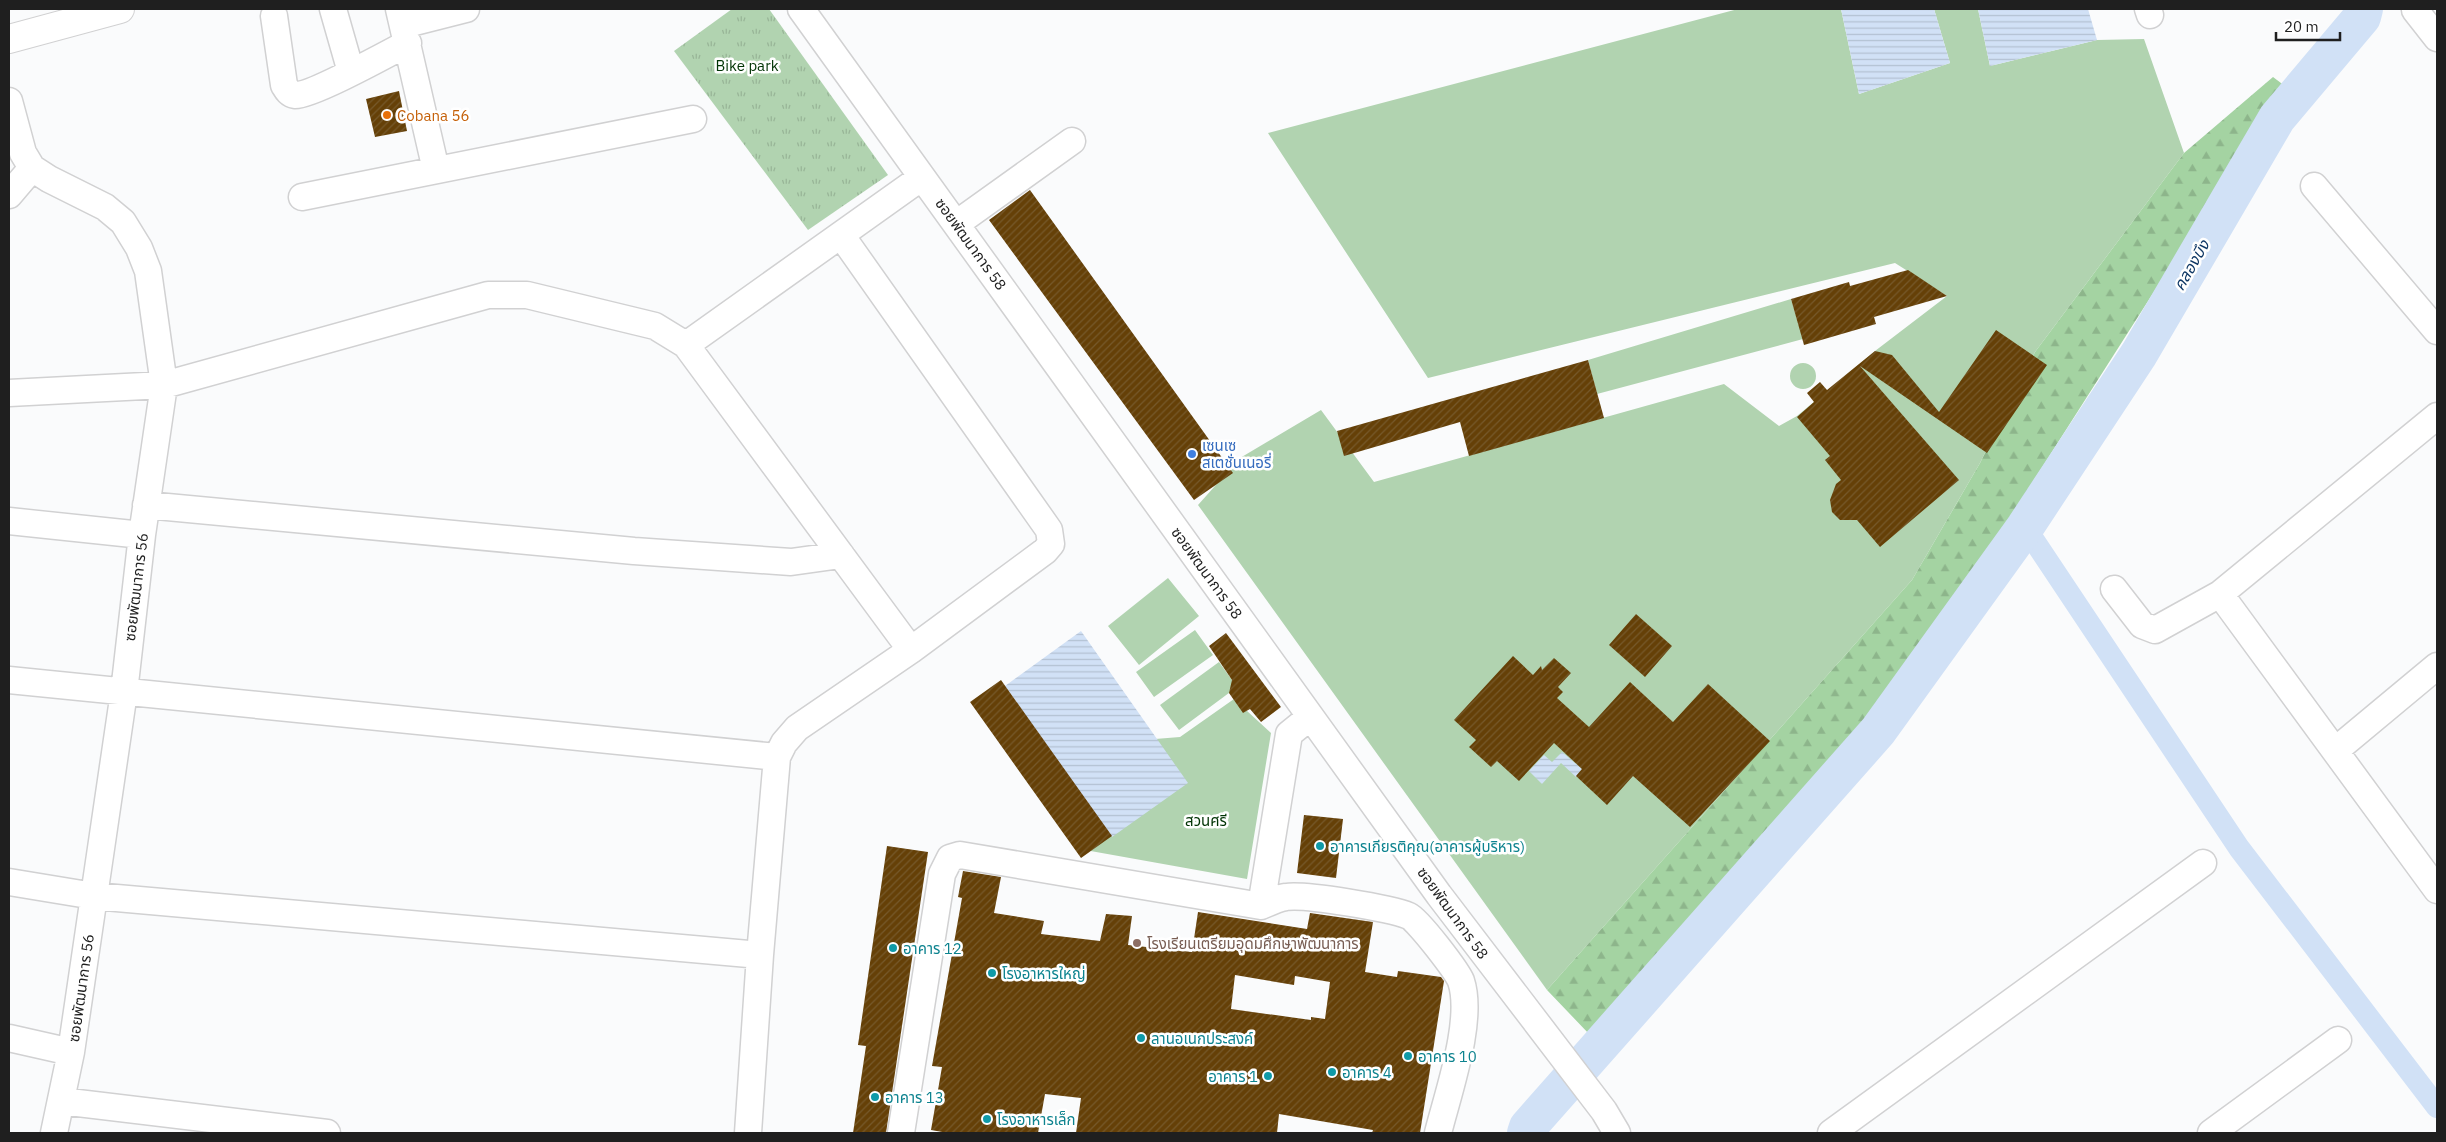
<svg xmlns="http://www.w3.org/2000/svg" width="2446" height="1142" font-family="'IBM Plex Sans','Noto Sans Thai',sans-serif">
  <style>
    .green { fill: #b1d3b0 }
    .forest { fill: url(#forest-firs) }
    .park { fill: url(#park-tufts) }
    .water { fill: url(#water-rules) }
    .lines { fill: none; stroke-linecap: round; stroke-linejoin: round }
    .canal { stroke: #d1e1f6; stroke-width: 22 }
    .river { stroke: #d1e1f6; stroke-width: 38 }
    .building { fill: url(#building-hatch); fill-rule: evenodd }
    .minor-casing { stroke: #d1d1d2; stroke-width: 29 }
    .major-casing { stroke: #d1d1d2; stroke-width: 30 }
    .minor { stroke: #fff; stroke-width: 26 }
    .major { stroke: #fff; stroke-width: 28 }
    .food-dot { fill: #e8710a; stroke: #fff; stroke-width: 2 }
    .shop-dot { fill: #3f7fe0; stroke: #fff; stroke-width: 2 }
    .culture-dot { fill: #0f9aa8; stroke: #fff; stroke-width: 2 }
    .education-dot { fill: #8d6e63; stroke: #fff; stroke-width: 2 }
    .labels { text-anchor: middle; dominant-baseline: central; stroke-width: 5; stroke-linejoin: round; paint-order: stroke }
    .park-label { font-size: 15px; fill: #003304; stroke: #fff }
    .food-label { font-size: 15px; fill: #c56008; stroke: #fff; text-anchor: start }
    .street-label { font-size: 15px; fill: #1f1f1f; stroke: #fff }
    .shop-label { font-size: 15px; fill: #366cbe; stroke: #fff; text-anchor: start }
    .culture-label { font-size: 15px; fill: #0d838f; stroke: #fff; text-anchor: start }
    .education-label { font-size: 15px; fill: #785e54; stroke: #fff; text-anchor: start }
    .water-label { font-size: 16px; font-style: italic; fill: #103865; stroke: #fff }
  </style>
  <defs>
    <pattern id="forest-firs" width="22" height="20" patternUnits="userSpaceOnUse" patternTransform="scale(1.25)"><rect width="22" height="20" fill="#a4d3a2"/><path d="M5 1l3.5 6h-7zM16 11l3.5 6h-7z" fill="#8db58b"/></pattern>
    <pattern id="park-tufts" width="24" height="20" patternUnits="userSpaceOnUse" patternTransform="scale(1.25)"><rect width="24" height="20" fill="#b1d3b0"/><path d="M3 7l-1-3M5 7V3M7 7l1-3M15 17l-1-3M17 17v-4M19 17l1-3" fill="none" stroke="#98b597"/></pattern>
    <pattern id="water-rules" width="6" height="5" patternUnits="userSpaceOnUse" patternTransform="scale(1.25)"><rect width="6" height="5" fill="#d1e1f6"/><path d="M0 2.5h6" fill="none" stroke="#b3c1d2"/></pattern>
    <pattern id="building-hatch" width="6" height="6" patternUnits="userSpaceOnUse" patternTransform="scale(1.25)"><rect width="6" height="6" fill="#654007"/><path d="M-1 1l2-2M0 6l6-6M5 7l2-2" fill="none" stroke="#76592b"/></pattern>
  </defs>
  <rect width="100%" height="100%" fill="#fafbfc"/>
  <path class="green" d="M 1738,9 L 1841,9 L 1859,94 L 1950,63 L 1934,9 L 1978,9 L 1990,66 L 2097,40 L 2144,39 L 2184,153 L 2035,352 L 1980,463 L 1912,580 L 1547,990 L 1198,505 L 1240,458 L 1321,410 L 1374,482 L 1724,384 L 1779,426 L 1797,416 L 1875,351 L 1947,296 L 1895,263 L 1428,378 L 1268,133 Z
    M 1791,299 L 1803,339 L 1597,394 L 1588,360 Z
    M1790 376a13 13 0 1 1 26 0a13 13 0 1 1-26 0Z
    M 1168,578 L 1199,616 L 1139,665 L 1108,626 Z
    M 1195,630 L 1213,655 L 1154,697 L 1136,672 Z
    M 1219,662 L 1237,687 L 1179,730 L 1160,705 Z
    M 1234,699 L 1271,733 L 1247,879 L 1085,850 L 1155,739 L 1180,737 Z"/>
  <path class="forest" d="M 2273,77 L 2285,86 L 1994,543 L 1919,650 L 1771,837 L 1590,1035 L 1547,990 L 1912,580 L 1980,463 L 2035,352 L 2184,153 Z"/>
  <path class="park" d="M 732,9 L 769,9 L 888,175 L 808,230 L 674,51 Z"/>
  <path class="water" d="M 1841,9 L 1934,9 L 1950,63 L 1859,94 Z
    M 1978,9 L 2088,9 L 2097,40 L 1990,66 Z
    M 1081,631 L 1188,783 L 1112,837 L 1005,686 Z
    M 1562,752 L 1582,769 L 1576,777 L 1561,763 L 1542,784 L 1529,771 L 1544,755 L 1552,762 Z"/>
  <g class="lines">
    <path class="canal" d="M 2025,527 L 2239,848 L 2437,1107"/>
    <path class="river" d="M 1526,1133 L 1528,1127 L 1878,731 L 2025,527 L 2139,354 L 2277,118 L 2362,17 L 2364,9"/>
  </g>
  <path class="building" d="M 399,91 L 407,131 L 375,137 L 366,99 Z
    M 1030,190 L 1233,473 L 1194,500 L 989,220 Z
    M 1908,270 L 1947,296 L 1874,317 L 1876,324 L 1804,345 L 1791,299 L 1849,282 L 1850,286 Z
    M 1996,330 L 2047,365 L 1987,453 L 1860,366 L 1959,480 L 1880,547 L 1857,520 L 1840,520 L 1832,512 L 1830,500 L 1836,484 L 1841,480 L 1825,460 L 1830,456 L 1797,417 L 1814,402 L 1807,393 L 1820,382 L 1827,390 L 1875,351 L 1892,355 L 1939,412 Z
    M 1588,360 L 1604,418 L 1469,456 L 1460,422 L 1344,456 L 1337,431 Z
    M 1636,614 L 1672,646 L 1645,677 L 1609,645 Z
    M 1226,633 L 1281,707 L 1261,722 L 1250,709 L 1243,713 L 1229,693 L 1232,680 L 1209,646 Z
    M 1513,656 L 1533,675 L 1541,666 L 1542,670 L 1554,658 L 1571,673 L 1558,687 L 1563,692 L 1557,698 L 1589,727 L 1630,682 L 1673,722 L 1708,684 L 1770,741 L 1690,827 L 1633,776 L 1607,805 L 1576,776 L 1582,769 L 1554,743 L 1519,781 L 1497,761 L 1491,767 L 1469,747 L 1476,740 L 1454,720 Z
    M 1001,680 L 1112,836 L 1081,858 L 970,702 Z
    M 1304,815 L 1343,819 L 1336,878 L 1297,873 Z
    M 887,846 L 928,852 L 886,1133 L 853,1133 L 866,1046 L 858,1045 Z
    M 963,871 L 1001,877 L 994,913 L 1044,921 L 1041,934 L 1100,941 L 1106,914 L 1132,916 L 1128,945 L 1192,952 L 1198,912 L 1307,929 L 1310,913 L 1373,922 L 1365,972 L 1397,977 L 1398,971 L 1441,977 L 1444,981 L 1420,1133 L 1372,1133 L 1373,1130 L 1279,1114 L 1277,1133 L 1076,1133 L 1081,1098 L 1045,1094 L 1038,1133 L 948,1133 L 931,1130 L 942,1067 L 932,1066 L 962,898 L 958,897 ZM 1235,975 L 1294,985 L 1295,976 L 1330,982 L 1325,1019 L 1311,1017 L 1311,1020 L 1231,1009 Z"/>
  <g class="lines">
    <g class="minor-casing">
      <path id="minor" d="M 333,9 L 351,72
        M 399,9 L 436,170
        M 801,9 L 1439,895 L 1604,1111 L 1617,1133
        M 2148,9 L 2150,15
        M 2415,10 L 2437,38
        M 274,16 L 284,85 C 287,90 289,94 295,95 C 311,96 389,53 408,43
        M 403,25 L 466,9
        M 9,101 L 23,153 L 32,168 L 49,179 L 105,207 L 123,222 L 139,248 L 148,271 L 164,385 L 142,535 L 124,692 L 94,896 L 71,1052 L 54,1133
        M 2314,186 L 2437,331
        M 9,195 L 32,168
        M 302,197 L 693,119
        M 956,224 L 1072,141
        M 686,345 L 911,650
        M 9,393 L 164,385 L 488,295 L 527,295 L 655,326 L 686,345 L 922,177
        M 146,505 L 634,551 L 791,562 L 841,555
        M 9,521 L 142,535
        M 2114,589 L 2142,625 L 2155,630 L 2220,594 L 2437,416
        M 2220,594 L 2437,890
        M 9,680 L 777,757
        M 2336,750 L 2437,666
        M 9,882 L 94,896 L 760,955
        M 1261,906 L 1289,734 L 1310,717
        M 9,1038 L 71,1052
        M 61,1101 L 327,1133
        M 748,1133 L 760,955 L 777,757 L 784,743 L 797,728 L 911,650 L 1045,551 L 1051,544 L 1049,530 L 841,235
        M 901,1133 L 942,874 L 950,858 L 960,855 L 1261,906 C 1268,903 1278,898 1286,897 C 1305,894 1390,908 1409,916 C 1418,920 1457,971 1461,981 C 1474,1020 1448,1093 1438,1133
        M 1831,1133 L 2203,863
        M 2211,1133 L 2338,1040"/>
    </g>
    <g class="major-casing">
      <path id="major" d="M 9,39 L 120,9"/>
    </g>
    <use href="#minor" class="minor"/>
    <use href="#major" class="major"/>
  </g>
  <circle class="food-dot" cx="387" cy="115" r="5"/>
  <circle class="shop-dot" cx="1192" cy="454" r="5"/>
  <g class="culture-dot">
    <circle cx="1320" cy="846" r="5"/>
    <circle cx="893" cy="948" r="5"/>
    <circle cx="992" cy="973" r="5"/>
    <circle cx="1141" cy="1038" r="5"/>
    <circle cx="1408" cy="1056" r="5"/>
    <circle cx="1332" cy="1072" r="5"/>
    <circle cx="1268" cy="1076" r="5"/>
    <circle cx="875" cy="1097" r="5"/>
    <circle cx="987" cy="1119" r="5"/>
  </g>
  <circle class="education-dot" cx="1137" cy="943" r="5"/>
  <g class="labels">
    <g class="park-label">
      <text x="747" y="65">Bike park</text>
      <text x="1206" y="820">สวนศรี</text>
    </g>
    <g class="food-label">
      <text x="397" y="115">Cobana 56</text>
    </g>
    <g class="street-label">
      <text transform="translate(971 244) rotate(54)">ซอยพัฒนาการ 58</text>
      <text transform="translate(1207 573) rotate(54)">ซอยพัฒนาการ 58</text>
      <text transform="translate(136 587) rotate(-83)">ซอยพัฒนาการ 56</text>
      <text transform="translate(1453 913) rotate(54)">ซอยพัฒนาการ 58</text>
      <text transform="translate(81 988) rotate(-82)">ซอยพัฒนาการ 56</text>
    </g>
    <g class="shop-label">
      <text x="1202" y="445">เซนเซ<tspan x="1202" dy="17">สเตชั่นเนอรี่</tspan></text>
    </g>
    <g class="culture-label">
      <text x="1330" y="846">อาคารเกียรติคุณ(อาคารผู้บริหาร)</text>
      <text x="903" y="948">อาคาร 12</text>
      <text x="1002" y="973">โรงอาหารใหญ่</text>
      <text x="1151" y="1038">ลานอเนกประสงค์</text>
      <text x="1418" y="1056">อาคาร 10</text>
      <text x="1342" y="1072">อาคาร 4</text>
      <text x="1258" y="1076" text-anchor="end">อาคาร 1</text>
      <text x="885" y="1097">อาคาร 13</text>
      <text x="997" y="1119">โรงอาหารเล็ก</text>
    </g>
    <g class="education-label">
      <text x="1147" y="943">โรงเรียนเตรียมอุดมศึกษาพัฒนาการ</text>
    </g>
    <g class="water-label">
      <text transform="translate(2191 265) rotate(-60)">คลองบึง</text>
    </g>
  </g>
  <rect width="2446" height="1142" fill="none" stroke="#1f1f1f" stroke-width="20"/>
  <path d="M2276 32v8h64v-8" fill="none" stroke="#1f1f1f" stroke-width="2.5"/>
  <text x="2284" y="32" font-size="15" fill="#1f1f1f" stroke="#ffffff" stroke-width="4" paint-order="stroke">20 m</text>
</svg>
